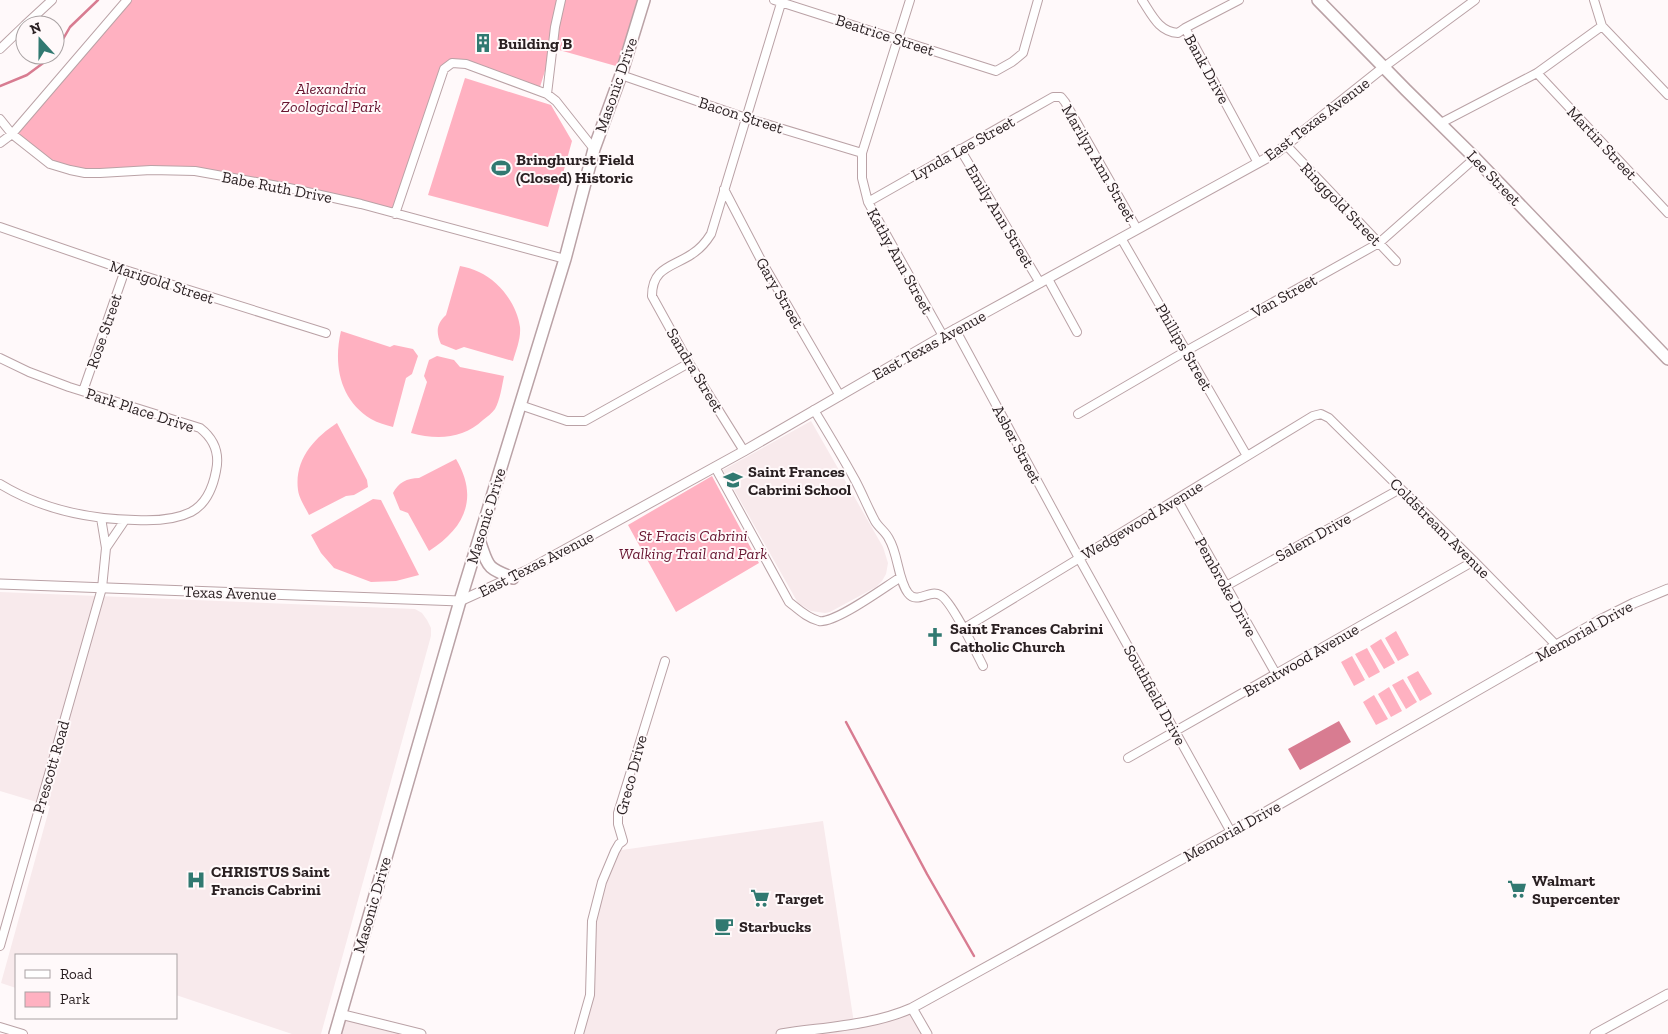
<svg xmlns="http://www.w3.org/2000/svg" width="1668" height="1034" font-family="'Zilla Slab',serif">
  <style>
    .built { fill: #f8eaec }
    .green { fill: #ffb1c1 }
    .water { fill: #d87c91 }
    .lines { fill: none; stroke-linecap: round; stroke-linejoin: round }
    .stream { stroke: #d87c91; stroke-width: 2.5 }
    .minor-casing { stroke: #baa2a6; stroke-width: 10 }
    .tertiary-casing { stroke: #baa2a6; stroke-width: 11 }
    .primary-casing { stroke: #baa2a6; stroke-width: 14 }
    .minor { stroke: #fff; stroke-width: 8 }
    .tertiary { stroke: #fff; stroke-width: 9 }
    .primary { stroke: #fff; stroke-width: 11 }
    .labels { text-anchor: middle; dominant-baseline: central; stroke-width: 4; stroke-linejoin: round; paint-order: stroke }
    .street-label { font-size: 16px; fill: #291f21; stroke: #fff9fa }
    .poi-label { font-size: 16px; font-weight: bold; fill: #291f21; stroke: #fff9fa; text-anchor: start }
    .park-label { font-size: 16px; font-style: italic; fill: #671530; stroke: #fff9fa }
  </style>
  <rect width="100%" height="100%" fill="#fff9fa"/>
  <path class="built" d="M 811,421 L 883,547 L 888,563 L 886,574 L 882,581 L 876,587 L 830,612 L 825,613 L 811,611 L 798,603 L 723,470 Z
    M 0,592 L 415,609 L 422,613 L 427,620 L 431,628 L 431,636 L 321,1034 L 292,1034 L 176,995 L 176,955 L 16,955 L 16,988 L 1,983 L 50,806 L 0,791 Z
    M 823,821 L 854,1023 L 912,1008 L 927,1034 L 579,1034 L 590,995 L 592,921 L 615,851 Z
    M 340,1014 L 421,1034 L 335,1034 Z"/>
  <path class="green" d="M 128,0 L 642,0 L 623,68 L 552,48 L 540,87 L 465,63 L 447,65 L 394,213 L 195,171 L 102,172 L 50,163 L 12,129 Z
    M 465,78 L 551,105 L 572,141 L 548,227 L 428,195 Z
    M 460,266 C 466,267 473,269 479,272 C 499,281 517,304 520,327 C 521,339 516,350 513,361 L 464,347 L 456,350 L 441,344 C 436,333 436,324 446,315 Z
    M 341,331 L 390,347 L 394,345 L 413,349 L 418,356 L 412,374 L 406,378 L 393,427 C 386,425 378,423 371,419 C 340,400 333,365 341,331 Z
    M 437,356 L 454,360 L 460,367 L 504,376 C 502,386 500,400 495,409 C 492,413 487,417 483,420 C 463,439 437,440 411,433 L 427,382 L 424,376 L 429,360 Z
    M 337,423 L 367,480 L 368,487 L 354,495 L 346,496 L 309,515 C 305,507 299,498 298,490 C 294,460 314,438 337,423 Z
    M 456,459 C 479,498 465,528 429,551 L 408,513 L 400,510 L 393,493 C 398,483 407,478 419,478 Z
    M 712,476 L 759,563 L 676,612 L 628,525 Z
    M 373,499 L 381,500 L 419,575 L 396,581 L 371,582 L 334,568 L 321,553 L 311,535 Z
    M 1396,631 L 1409,655 L 1398,661 L 1385,638 Z
    M 1381,639 L 1395,663 L 1384,669 L 1370,646 Z
    M 1367,648 L 1380,672 L 1369,678 L 1355,654 Z
    M 1352,656 L 1365,680 L 1354,686 L 1341,662 Z
    M 1418,671 L 1432,694 L 1420,701 L 1407,677 Z
    M 1403,679 L 1417,702 L 1406,709 L 1392,685 Z
    M 1389,687 L 1402,711 L 1391,717 L 1378,694 Z
    M 1374,695 L 1388,719 L 1376,725 L 1363,702 Z"/>
  <path class="water" d="M 1339,721 L 1351,742 L 1300,770 L 1288,749 Z"/>
  <g class="lines">
    <path class="stream" d="M 55,53 L 70,27 L 98,0
      M 0,86 L 27,75 L 54,55
      M 846,722 L 927,874 L 974,956"/>
    <g class="minor-casing">
      <path id="minor" d="M 774,0 L 996,71 L 1012,62 L 1023,53 L 1038,0
        M 910,0 L 862,153 L 862,178 L 868,202 L 943,336
        M 1142,0 C 1152,15 1159,32 1178,33 L 1185,28 L 1239,0
        M 1594,0 L 1602,26 L 1668,95
        M 25,25 L 52,0
        M 1185,28 L 1258,163
        M 0,49 L 25,25
        M 1384,67 L 1475,0
        M 1537,73 L 1668,213
        M 621,75 L 746,118 L 862,153
        M 547,94 L 555,27 L 561,0
        M 0,119 L 12,134 L 50,164 L 70,170 L 85,173 L 100,173 L 151,170 L 195,171 L 289,188 L 361,204 L 565,259
        M 1439,124 L 1537,73 L 1602,26
        M 0,143 L 12,134 L 127,0
        M 1286,145 L 1396,261
        M 960,149 L 1040,283
        M 724,189 L 762,262 L 840,396
        M 868,202 L 1053,97 L 1061,97 L 1065,102 L 1137,229
        M 395,214 L 444,69 L 452,63 L 466,64 L 547,94 L 556,101 L 594,149
        M 0,227 L 125,270 L 326,333
        M 1121,238 L 1247,456
        M 1048,279 L 1077,332
        M 955,329 L 1079,558 L 1231,832
        M 0,358 L 29,372 L 69,387 L 200,428 C 214,439 220,453 216,471 C 213,487 206,504 191,512 C 175,520 153,521 135,520 C 87,519 41,509 0,484
        M 83,391 L 125,270
        M 520,405 L 567,421 L 585,421 L 689,363
        M 814,410 C 828,433 842,456 855,480 C 862,493 868,508 875,521 C 879,528 886,532 889,539 C 898,553 898,580 908,593 C 917,605 929,589 940,595 C 951,600 976,652 983,666
        M 1078,414 L 1186,351 L 1379,243 L 1475,158
        M 744,451 L 689,363 L 652,296 C 652,267 673,267 692,254 C 700,249 706,242 711,234 L 782,0
        M 715,467 L 789,602 C 798,609 807,618 819,621 C 835,624 886,586 901,577
        M 1177,499 L 1276,674
        M 106,548 L 125,520
        M 1226,586 L 1400,489
        M 963,629 L 1313,416 L 1321,414 L 1329,418 L 1474,561 L 1557,646
        M 1128,758 L 1474,561
        M 0,946 L 102,588 L 106,548 L 101,518
        M 0,1027 L 23,1034
        M 579,1034 L 590,995 L 592,921 L 602,882 L 615,851 L 619,844 L 623,841 L 618,824 L 618,813 L 665,661"/>
    </g>
    <g class="tertiary-casing">
      <path id="tertiary" d="M 0,584 L 460,601 L 528,570 L 744,451 L 943,336 L 1276,153 L 1384,67
        M 912,1008 L 927,1034
        M 340,1014 L 421,1034
        M 781,1034 C 825,1027 871,1026 912,1008 L 1231,832 L 1600,620 L 1634,603 L 1668,589
        M 1595,1034 L 1668,994"/>
    </g>
    <g class="primary-casing">
      <path id="primary" d="M 1318,0 L 1406,90 L 1475,158 L 1668,359
        M 479,540 C 489,567 485,567 513,578
        M 335,1034 L 460,601 L 565,259 L 594,149 L 621,75 L 644,0"/>
    </g>
    <use href="#minor" class="minor"/>
    <use href="#tertiary" class="tertiary"/>
    <use href="#primary" class="primary"/>
  </g>
  <defs>
    <g id="building-bare" transform="scale(1.5)"><path d="M-4-6H4V6H1V3H-1V6H-4ZM-2.5-4.3h1.7v1.8h-1.7ZM.8-4.3h1.7v1.8H.8ZM-2.5-1h1.7V.8h-1.7ZM.8-1h1.7V.8H.8Z" fill="#317971" stroke="#fff9fa" stroke-width="2.5" paint-order="stroke"/></g>
    <g id="stadium-bare" transform="scale(1.5)"><path d="M0-5a6.5 5 0 1 0 0 10a6.5 5 0 1 0 0-10ZM-3.5-1.8h7v3.6h-7Z" fill="#317971" stroke="#fff9fa" stroke-width="2.5" paint-order="stroke"/></g>
    <g id="school-bare" transform="scale(1.5)"><path d="M0-5L7-2L0 1L-7-2ZM-4 1L0 2.5L4 1V4Q0 6-4 4Z" fill="#317971" stroke="#fff9fa" stroke-width="2.5" paint-order="stroke"/></g>
    <g id="church-bare" transform="scale(1.5)"><path d="M-1.2-6h2.4v3.5h3.3v2.4h-3.3V6h-2.4V-.1h-3.3v-2.4h3.3Z" fill="#317971" stroke="#fff9fa" stroke-width="2.5" paint-order="stroke"/></g>
    <g id="hospital-bare" transform="scale(1.5)"><path d="M-5-5h3v3.5h4V-5h3V5h-3V1.5h-4V5h-3Z" fill="#317971" stroke="#fff9fa" stroke-width="2.5" paint-order="stroke"/></g>
    <g id="supermarket-bare" transform="scale(1.5)"><path d="M-6-5.5h2.5l.6 2H6L4.5 2H-2.5L-4.4-4H-6ZM-1.5 3.2a1.3 1.3 0 1 0 .1 0ZM3 3.2a1.3 1.3 0 1 0 .1 0Z" fill="#317971" stroke="#fff9fa" stroke-width="2.5" paint-order="stroke"/></g>
    <g id="cafe-bare" transform="scale(1.5)"><path d="M-5.5-4.5H6V0H3Q3 3.5 0 3.5H-2.5Q-5.5 3.5-5.5 0ZM3-3.2v2h1.7v-2ZM-6 4.5H4V6H-6Z" fill="#317971" stroke="#fff9fa" stroke-width="2.5" paint-order="stroke"/></g>
  </defs>
  <g fill-rule="evenodd">
    <use href="#building-bare" x="483" y="43"/>
    <use href="#stadium-bare" x="501" y="168"/>
    <use href="#school-bare" x="733" y="480"/>
    <use href="#church-bare" x="935" y="637"/>
    <use href="#hospital-bare" x="196" y="880"/>
    <use href="#supermarket-bare" x="1517" y="889"/>
    <use href="#supermarket-bare" x="760" y="898"/>
    <use href="#cafe-bare" x="724" y="926"/>
  </g>
  <g class="labels">
    <g class="street-label">
      <text transform="translate(885 35) rotate(18)">Beatrice Street</text>
      <text transform="translate(1207 69) rotate(61)">Bank Drive</text>
      <text transform="translate(616 85) rotate(-71)">Masonic Drive</text>
      <text transform="translate(741 115) rotate(18)">Bacon Street</text>
      <text transform="translate(1317 119) rotate(-37)">East Texas Avenue</text>
      <text transform="translate(1602 143) rotate(47)">Martin Street</text>
      <text transform="translate(963 148) rotate(-29)">Lynda Lee Street</text>
      <text transform="translate(1099 163) rotate(60)">Marilyn Ann Street</text>
      <text transform="translate(1494 178) rotate(46)">Lee Street</text>
      <text transform="translate(277 187) rotate(11)">Babe Ruth Drive</text>
      <text transform="translate(1341 204) rotate(46)">Ringgold Street</text>
      <text transform="translate(1000 216) rotate(59)">Emily Ann Street</text>
      <text transform="translate(900 261) rotate(61)">Kathy Ann Street</text>
      <text transform="translate(162 282) rotate(18)">Marigold Street</text>
      <text transform="translate(780 293) rotate(60)">Gary Street</text>
      <text transform="translate(1284 296) rotate(-29)">Van Street</text>
      <text transform="translate(104 331) rotate(-71)">Rose Street</text>
      <text transform="translate(929 345) rotate(-29)">East Texas Avenue</text>
      <text transform="translate(1184 347) rotate(60)">Phillips Street</text>
      <text transform="translate(695 370) rotate(59)">Sandra Street</text>
      <text transform="translate(140 410) rotate(18)">Park Place Drive</text>
      <text transform="translate(1017 444) rotate(62)">Asber Street</text>
      <text transform="translate(486 516) rotate(-73)">Masonic Drive</text>
      <text transform="translate(1142 520) rotate(-31)">Wedgewood Avenue</text>
      <text transform="translate(1440 528) rotate(45)">Coldstream Avenue</text>
      <text transform="translate(1313 537) rotate(-29)">Salem Drive</text>
      <text transform="translate(536 564) rotate(-27)">East Texas Avenue</text>
      <text transform="translate(1226 587) rotate(61)">Pembroke Drive</text>
      <text transform="translate(230 593) rotate(2)">Texas Avenue</text>
      <text transform="translate(1584 631) rotate(-29)">Memorial Drive</text>
      <text transform="translate(1301 660) rotate(-30)">Brentwood Avenue</text>
      <text transform="translate(1155 695) rotate(61)">Southfield Drive</text>
      <text transform="translate(51 767) rotate(-74)">Prescott Road</text>
      <text transform="translate(631 775) rotate(-75)">Greco Drive</text>
      <text transform="translate(1232 831) rotate(-29)">Memorial Drive</text>
      <text transform="translate(372 905) rotate(-74)">Masonic Drive</text>
    </g>
    <g class="poi-label">
      <text x="498" y="43">Building B</text>
      <text x="516" y="159">Bringhurst Field<tspan x="516" dy="18">(Closed) Historic</tspan></text>
      <text x="748" y="471">Saint Frances<tspan x="748" dy="18">Cabrini School</tspan></text>
      <text x="950" y="628">Saint Frances Cabrini<tspan x="950" dy="18">Catholic Church</tspan></text>
      <text x="211" y="871">CHRISTUS Saint<tspan x="211" dy="18">Francis Cabrini</tspan></text>
      <text x="1532" y="880">Walmart<tspan x="1532" dy="18">Supercenter</tspan></text>
      <text x="775" y="898">Target</text>
      <text x="739" y="926">Starbucks</text>
    </g>
    <g class="park-label">
      <text x="331" y="88">Alexandria<tspan x="331" dy="18">Zoological Park</tspan></text>
      <text x="693" y="535">St Fracis Cabrini<tspan x="693" dy="18">Walking Trail and Park</tspan></text>
    </g>
  </g>
  <rect x="15" y="954" width="162" height="65" fill="#fff9fa" stroke="#a9a2a3"/>
  <rect x="25" y="970" width="25" height="8" fill="#ffffff" stroke="#a9a2a3"/>
  <text x="60" y="979" font-size="15" fill="#291f21">Road</text>
  <rect x="25" y="992" width="25" height="15" fill="#ffb1c1" stroke="#a9a2a3"/>
  <text x="60" y="1004" font-size="15" fill="#291f21">Park</text>
  <g transform="translate(40 40) rotate(339)"><circle r="24" fill="#fff9fa" stroke="#a9a2a3"/>
  <path d="M0-4L9 19L0 12L-9 19Z" fill="#317971"/>
  <text y="-8" font-size="14" font-weight="bold" text-anchor="middle" fill="#291f21">N</text>
  </g>
</svg>
